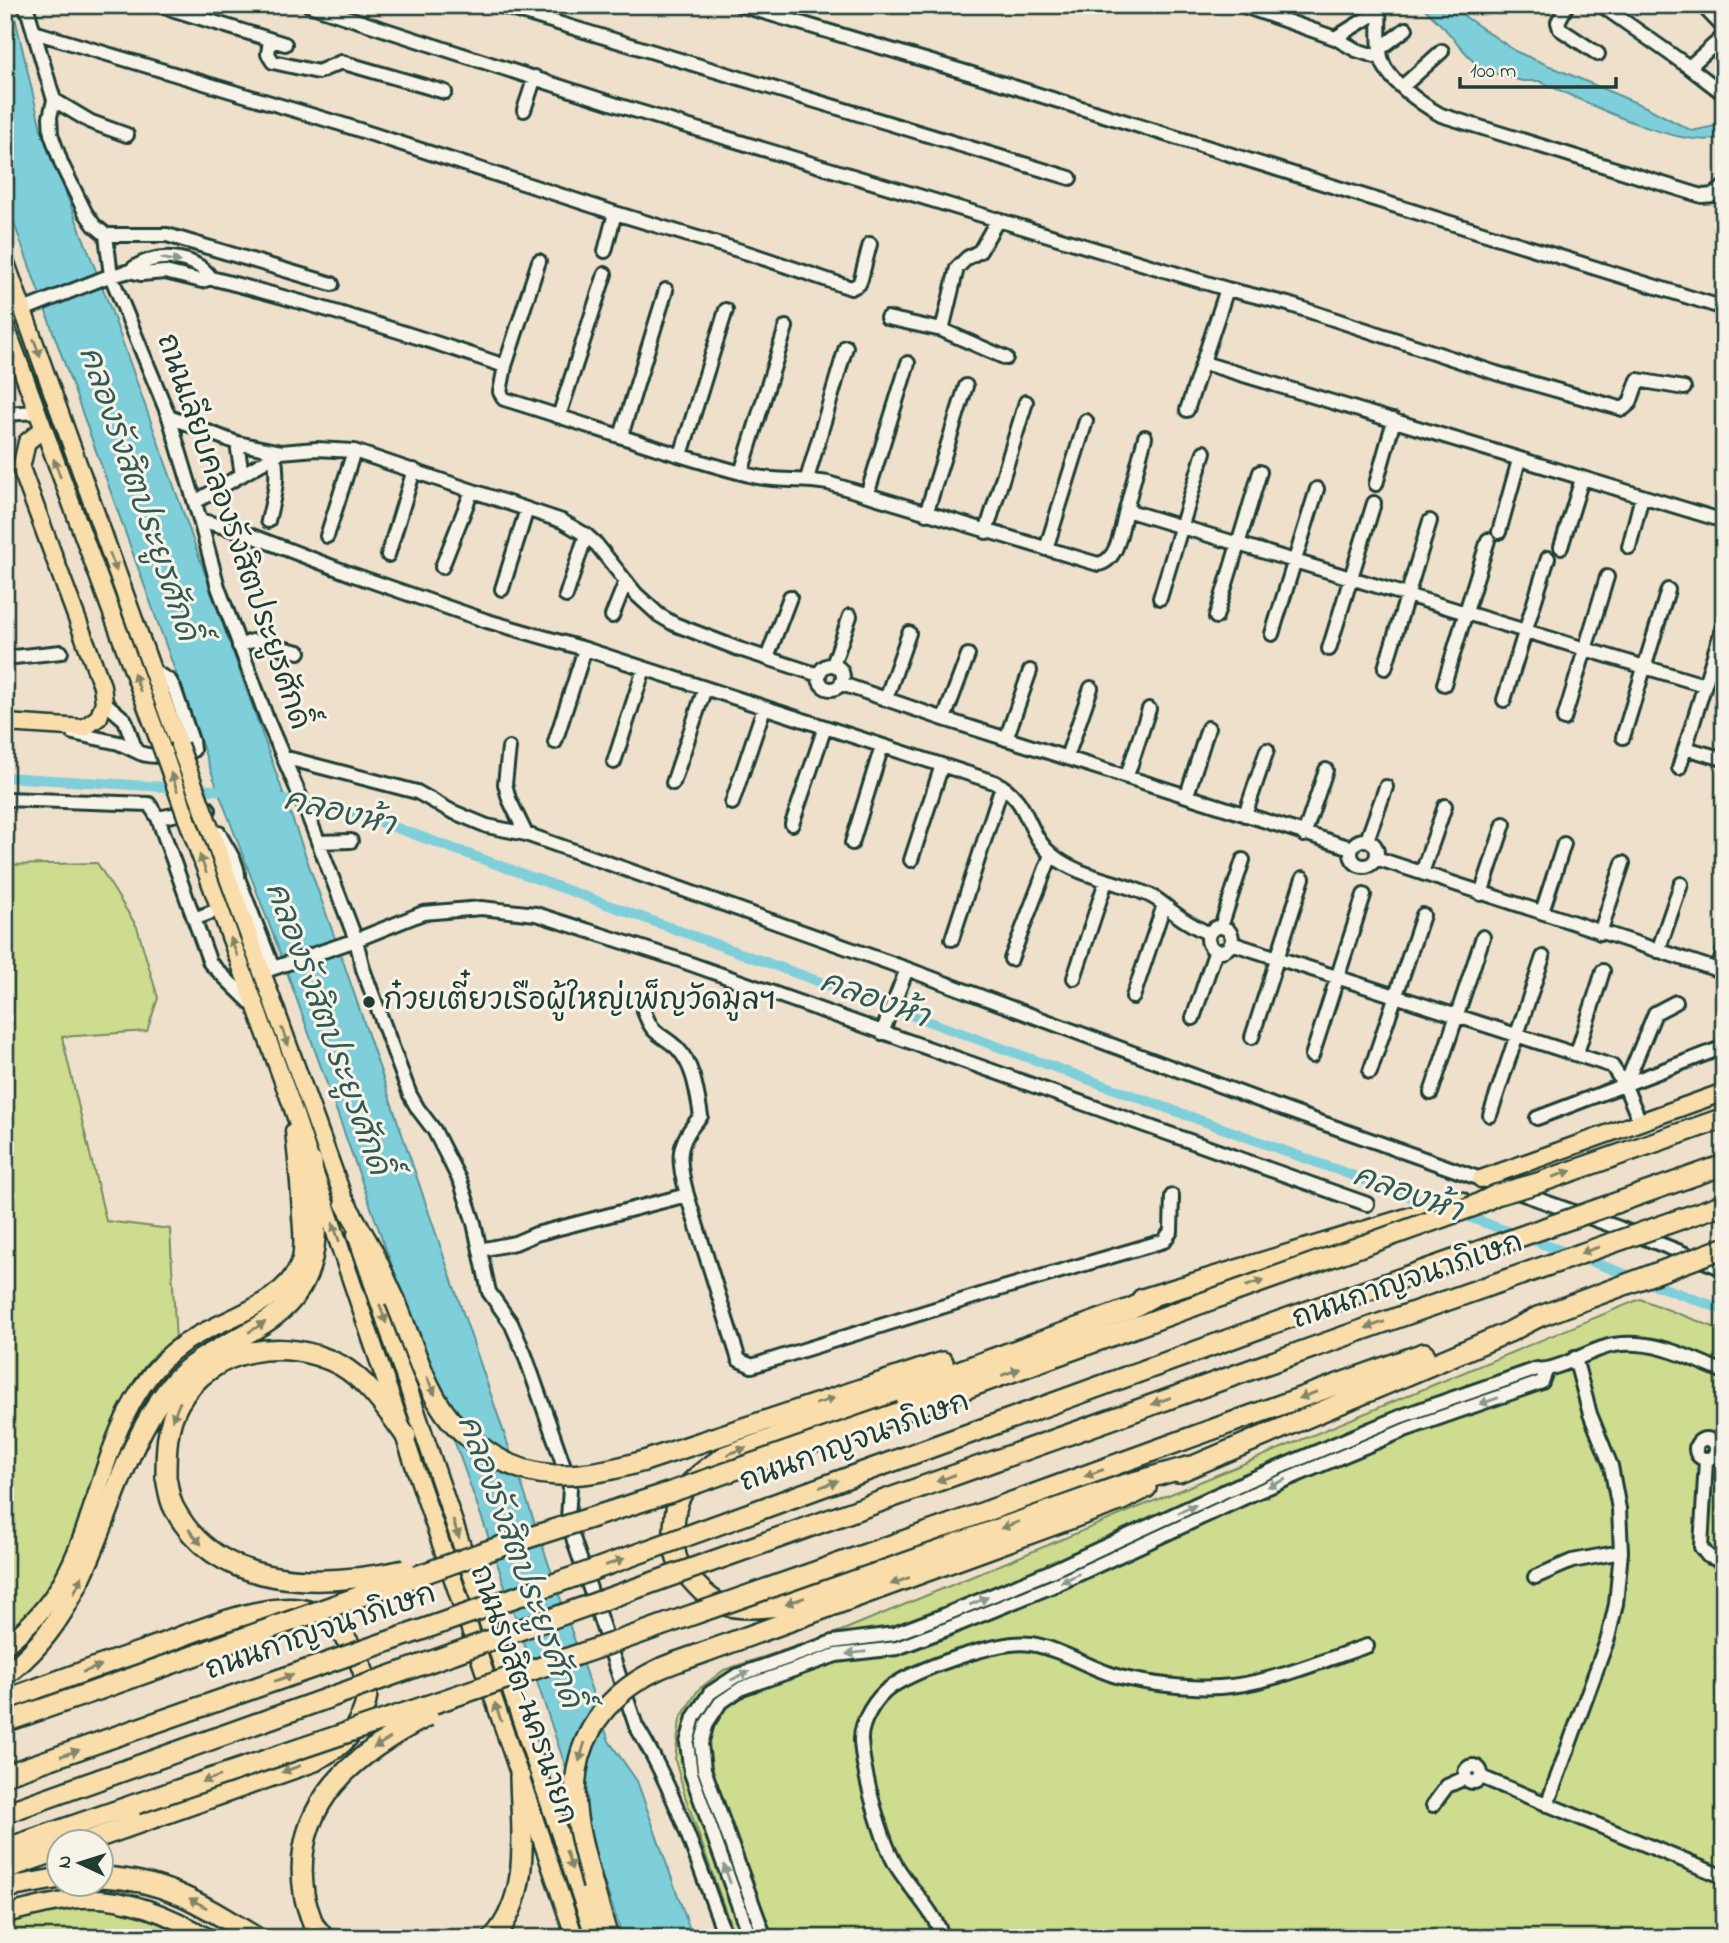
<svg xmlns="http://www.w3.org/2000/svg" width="1729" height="1943" font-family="'Indie Flower','Playpen Sans Thai',sans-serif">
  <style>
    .green { fill: #cedc90; stroke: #768c62; stroke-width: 2 }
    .water { fill: #7fcfdb; stroke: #599598; stroke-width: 2 }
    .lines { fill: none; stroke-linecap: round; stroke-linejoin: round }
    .canal { stroke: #7fcfdb; stroke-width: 10 }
    .minor-casing { stroke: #1f3d34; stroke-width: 18 }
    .major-casing { stroke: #1f3d34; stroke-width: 21 }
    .highway-casing { stroke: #1f3d34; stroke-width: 24 }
    .minor { stroke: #f7f3e8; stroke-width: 12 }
    .major { stroke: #f9deab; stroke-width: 16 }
    .highway { stroke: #f9deab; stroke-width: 19 }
    .major-bridge-casing { stroke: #1f3d34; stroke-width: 21; stroke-linecap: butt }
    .highway-bridge-casing { stroke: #1f3d34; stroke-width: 24; stroke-linecap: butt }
    .major-bridge { stroke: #f9deab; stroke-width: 16 }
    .highway-bridge { stroke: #f9deab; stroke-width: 19 }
    .oneway { fill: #8b988e }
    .oneway2 { fill: #81856a }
    .poi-dot { fill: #1f3d34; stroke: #f7f3e8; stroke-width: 2.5 }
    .labels { text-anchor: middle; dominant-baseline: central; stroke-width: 6; stroke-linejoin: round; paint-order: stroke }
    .street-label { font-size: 30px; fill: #1f3d34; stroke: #f7f3e8 }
    .poi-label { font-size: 30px; fill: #1f3d34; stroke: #f7f3e8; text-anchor: start }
    .water-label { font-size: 32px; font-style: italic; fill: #325a55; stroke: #f7f3e8 }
  </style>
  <rect width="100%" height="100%" fill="#efe0cc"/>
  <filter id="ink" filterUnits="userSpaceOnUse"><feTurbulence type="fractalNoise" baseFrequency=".0143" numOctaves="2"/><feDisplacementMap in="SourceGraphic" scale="14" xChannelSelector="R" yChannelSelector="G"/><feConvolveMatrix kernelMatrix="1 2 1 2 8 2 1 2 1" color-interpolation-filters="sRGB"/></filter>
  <g filter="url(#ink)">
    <path class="green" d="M 97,863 L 137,927 L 158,998 L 147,1031 L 62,1037 L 106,1221 L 170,1229 L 176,1342 L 139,1383 L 73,1549 L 48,1597 L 5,1639 L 5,865 Z
      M 1640,1299 L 1724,1331 L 1724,1938 L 735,1938 L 685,1796 L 675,1760 L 680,1719 L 698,1690 L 724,1670 L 841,1631 Z
      M 63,1905 L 140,1909 L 201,1938 L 5,1938 L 5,1922 Z"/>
    <path class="water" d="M 5,5 L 9,5 L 14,13 L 41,129 L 110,307 L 342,958 L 609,1741 L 637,1781 L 693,1938 L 623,1938 L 484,1524 L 282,958 L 218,790 L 5,198 Z
      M 1421,5 L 1448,5 L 1517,52 L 1648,108 L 1692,131 L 1724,124 L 1724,137 C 1679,152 1583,100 1539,81 L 1522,81 L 1480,69 L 1445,29 Z"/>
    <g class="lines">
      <path class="canal" d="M 5,777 L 230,791
        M 273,798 L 350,811 L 1439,1207
        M 1458,1213 L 1724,1310"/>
      <g class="minor-casing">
        <path id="minor" d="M 24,5 L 28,12 L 54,100 L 50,117 L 51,134 L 62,165 L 85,212 L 94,225 L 106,235 L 111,276 L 169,417 L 200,520 L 218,587 L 267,719 L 306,810 L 356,940 L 363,969 L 410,1095 L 418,1109 L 434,1130 L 461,1183 L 474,1223 L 489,1292 L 511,1323 L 525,1355 L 565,1469 L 570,1488 L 568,1519 L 574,1541 L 636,1726 C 676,1791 699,1867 726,1938
          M 158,5 L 285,44
          M 309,5 L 617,105 L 1227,289 L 1288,304 L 1496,373 L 1623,409 L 1630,403 L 1638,380 L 1684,388
          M 498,5 L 1070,178
          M 740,5 L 972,74 L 1724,308
          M 1241,5 L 1335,38 L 1356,50 L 1381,58
          M 1567,5 L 1558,22 L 1560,29 L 1598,54
          M 1601,5 L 1689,67 L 1724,94
          M 1702,5 L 1724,28
          M 34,32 L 341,124 L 615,213 L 751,254 L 851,288 L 859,284 L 861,279 L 870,244
          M 1335,38 L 1379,11 C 1380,26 1378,43 1381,57 C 1385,79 1423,105 1441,115 L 1702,196 L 1714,195 L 1724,187
          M 270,40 L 268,54 L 273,62 L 318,72 L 341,62 L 445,92
          M 1381,48 L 1406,29
          M 1689,67 L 1724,36
          M 1402,87 L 1442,51
          M 54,100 L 91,122 L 127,135
          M 524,110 L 535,77
          M 106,235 L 167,235 L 332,284
          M 605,251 L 615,213
          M 130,271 C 151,252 194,253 211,278
          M 23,310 L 104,278 L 130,271 L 141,274 L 165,272 L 202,281 L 211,278 C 311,303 408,333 505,366 L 500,392 L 504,399 C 587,424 669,455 753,476 C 777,482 802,478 828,483 L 1098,564 C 1119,561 1121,527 1126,510 L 1704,685
          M 887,318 L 942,330 L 1006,358
          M 942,330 L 957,268 L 967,258 L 980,251 L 998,219
          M 1204,363 L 1724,521
          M 505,366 L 539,261
          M 1187,410 L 1227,289
          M 5,414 L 37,412
          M 559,416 L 605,274
          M 169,417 L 237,443 L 281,452 L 316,449 L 354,451 L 562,521 L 586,535 L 597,545 L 636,594 L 659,615 L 674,624 L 739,649 L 819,675
          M 621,436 L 666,290
          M 237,443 L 242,475
          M 681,455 L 726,310
          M 741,473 L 786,327
          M 807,479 L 846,347
          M 1376,484 L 1394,420
          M 867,495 L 908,363
          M 195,502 L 281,452
          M 1126,510 L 1145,437
          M 926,514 L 966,386
          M 200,520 L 242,532 L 351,574 L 487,621 L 585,649 L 994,782 C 1031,799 1025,833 1052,855 C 1080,878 1120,881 1151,896 C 1160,900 1168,909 1177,915 C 1187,923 1198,928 1209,934
          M 268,521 C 273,499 280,478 274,456
          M 986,532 L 1026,402
          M 1499,532 L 1519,460
          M 327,536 L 354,451
          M 1561,547 L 1582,479
          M 1629,547 L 1642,496
          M 1046,549 L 1086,421
          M 388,555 L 414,470
          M 442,567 L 472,491
          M 502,589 L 527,509
          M 566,596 L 586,535
          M 1160,598 L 1204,452
          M 612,616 L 626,581
          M 1216,617 L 1260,472
          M 1272,634 L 1317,489
          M 239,646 L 252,641 L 299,652
          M 1329,649 L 1374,503
          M 5,658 L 61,652
          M 767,658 L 790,597
          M819 677a12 12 0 1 1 24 0a12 12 0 1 1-24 0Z
          M 833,665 L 850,616
          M 1385,668 L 1430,521
          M 842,684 L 944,719 L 1351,848
          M 1444,684 L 1488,540
          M 886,699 L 909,633
          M 1504,700 L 1548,558
          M 103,701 L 125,720 L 136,751 C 151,760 172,754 189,753 L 193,750 L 192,741 L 174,688 L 170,681 L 151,670
          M 944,719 L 968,655
          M 1564,719 L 1607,577
          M 73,733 L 119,743 L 136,751
          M 1623,737 L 1668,590
          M 1006,739 L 1030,671
          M 555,742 L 585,649
          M 509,748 L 505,784 L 509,799 L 526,834
          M 1685,748 L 1724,759
          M 283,757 L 417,792 L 451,811 L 487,826 L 526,834 L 907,969 L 1283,1109 L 1619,1228 L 1724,1269
          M 1067,757 L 1091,688
          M 614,762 L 644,669
          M 1679,768 L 1724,623
          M 1127,776 L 1149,709
          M 673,783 L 705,688
          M 1187,795 L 1208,728
          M 5,799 L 149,804 L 158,818 L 210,963 L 255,1007
          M 732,803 L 764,708
          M 1245,815 L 1267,750
          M 158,818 L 208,808 L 209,810
          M 792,824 L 825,727
          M 219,833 C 226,848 239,863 238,878 L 273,968
          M 1304,835 L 1326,770
          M1351 853a13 13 0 1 1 26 0a13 13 0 1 1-26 0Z
          M 1367,840 L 1386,787
          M 318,842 L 351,841
          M 852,843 L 882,746
          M 1376,858 L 1724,972
          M 911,860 L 942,765
          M 1422,873 L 1445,806
          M 1481,894 L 1504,824
          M 1542,912 L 1564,844
          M 194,919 L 220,909
          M 1221,927 L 1243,860
          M1208 939a12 12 0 1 1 24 0a12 12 0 1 1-24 0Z
          M 1600,933 L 1623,863
          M 952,939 L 1002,786
          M 1231,943 L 1612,1066 L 1625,1086 L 1640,1122
          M 1658,951 L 1681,884
          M 1011,959 L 1051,855
          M 1718,970 L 1724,950
          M 262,972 L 356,940 L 423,913 L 481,908 L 536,914 L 674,958 L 1367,1204
          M 1074,978 L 1106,881
          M 1133,997 L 1164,905
          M 644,1011 C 653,1037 660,1032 677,1048 C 694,1065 697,1093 701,1116 C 675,1144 678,1159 687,1195
          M 1193,1018 L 1216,950
          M 882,1033 L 907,969
          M 1252,1037 L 1303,878
          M 1577,1053 L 1603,971
          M 1312,1056 L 1364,895
          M 1370,1072 L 1423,915
          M 1625,1086 L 1655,1013 L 1676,1002
          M 1431,1093 L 1483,937
          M 1490,1115 L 1543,957
          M 1537,1118 L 1724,1047
          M 480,1250 L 515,1243 L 536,1234 L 687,1195 L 739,1360 L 752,1366 L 996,1290 L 1164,1241 L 1171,1231 L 1172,1196
          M1696 1449a10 10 0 1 1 20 0a10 10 0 1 1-20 0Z
          M 1706,1460 L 1701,1547 L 1708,1556 L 1724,1562
          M 1535,1577 L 1572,1561 L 1621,1552
          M1465 1774a8 8 0 1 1 16 0a8 8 0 1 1-16 0Z
          M 1481,1777 L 1724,1877
          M 1433,1805 L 1447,1786 L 1465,1778
          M 1547,1805 L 1608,1638 L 1616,1604 L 1621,1552 L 1619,1509 L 1611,1466 L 1590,1414 L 1575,1358
          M 750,1938 L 691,1773 L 687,1743 L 694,1717 L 710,1693 L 736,1676 L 833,1642 L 894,1634 L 942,1616 L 1049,1572 L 1247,1481 L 1402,1416 L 1537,1369 C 1555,1373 1592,1348 1614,1345 C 1654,1339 1688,1357 1724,1372
          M 765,1938 L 704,1769 L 701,1744 L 707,1723 L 720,1703 L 742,1688 L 836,1655 L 897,1648 L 947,1629 L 1055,1585 L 1252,1494 L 1407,1429 L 1542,1382 L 1546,1371
          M 943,1938 C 934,1911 912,1891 897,1867 C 881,1841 863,1772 861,1741 C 860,1722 876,1697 891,1687 C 916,1669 1001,1639 1031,1644 C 1062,1649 1090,1669 1120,1677 C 1149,1684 1191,1689 1220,1687 C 1270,1684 1320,1661 1367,1646"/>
      </g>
      <g class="major-casing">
        <path id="major" d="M 5,260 L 179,745
          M 5,324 L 161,746
          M 5,723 L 84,728 L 99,717 L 104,702 L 102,686 L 21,468 L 27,442 L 43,429
          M 206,817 L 349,1213
          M 187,819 L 291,1103 L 575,1938
          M 1481,1179 L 1724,1092
          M 356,1234 L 595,1938
          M 5,1646 C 27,1628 47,1608 61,1583 C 99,1516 102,1437 152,1373 C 164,1358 179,1345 196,1336 C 230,1316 289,1301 301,1259 C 304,1245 302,1229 301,1216 C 300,1188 297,1159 294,1131
          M 5,1914 C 30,1908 55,1901 80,1899 C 126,1896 170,1915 209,1938"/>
      </g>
      <g class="highway-casing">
        <path id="highway" d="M 345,1203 L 372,1250 L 395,1300
          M 1152,1297 L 1132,1308 L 725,1456 C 709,1467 692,1478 681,1495 C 673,1509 672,1544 677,1559 C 682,1572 708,1600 721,1604 C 740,1610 761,1608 780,1606 L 1120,1486 L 1191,1466
          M 1142,1299 L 1461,1202
          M 901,1412 L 1191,1307
          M 644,1461 L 943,1362
          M 1179,1472 L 1509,1332 L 1538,1317
          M 166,1477 C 166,1452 166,1426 179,1403 C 211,1347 285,1336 340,1365 C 368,1381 387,1410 406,1436
          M 943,1527 L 1424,1353
          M 624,1639 L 669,1623
          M 705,1652 L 1122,1500 L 1146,1488
          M 5,1675 C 102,1604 101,1474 171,1385 C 206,1342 272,1336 301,1287 C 323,1249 314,1204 312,1162
          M 5,1700 C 52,1683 98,1666 145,1650 C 185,1636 269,1598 308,1611 C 338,1620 360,1653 366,1682 C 371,1703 357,1729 342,1743 C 334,1750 324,1755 315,1761 L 85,1842
          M 5,1722 L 98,1690
          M 5,1849 L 136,1804
          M 5,1869 L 60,1850
          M 102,1877 C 166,1880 203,1905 257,1938
          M 593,1886 L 608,1938
          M 5,1888 L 60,1878
          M 313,1924 L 324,1938
          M 493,1938 C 532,1894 521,1831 520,1777"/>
      </g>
      <use href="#minor" class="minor"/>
      <use href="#major" class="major"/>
      <use href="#highway" class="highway"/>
      <g class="major-bridge-casing">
        <path id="major-bridge" d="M 179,745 L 206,817
          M 161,746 L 187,819"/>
      </g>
      <g class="highway-bridge-casing">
        <path id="highway-bridge" d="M 395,1300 C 410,1336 423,1382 445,1413 C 452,1423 462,1432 472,1440 C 526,1487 580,1479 644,1461
          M 1191,1307 L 1474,1206 L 1496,1195 L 1538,1183 L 1724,1118
          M 1538,1317 L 1724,1248
          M 166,1477 C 168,1487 169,1499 174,1508 C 218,1592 325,1587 405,1570
          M 669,1623 L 943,1527
          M 98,1690 L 484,1552 L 668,1493 L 901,1412
          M 5,1775 L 582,1574 L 1277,1322 L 1724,1165
          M 136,1804 L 624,1639
          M 5,1813 L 1365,1329 L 1724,1204
          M 593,1886 C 587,1863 580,1840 577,1817 C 567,1750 599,1697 659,1669 C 674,1662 690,1658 705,1652
          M 313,1924 C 310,1914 305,1903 304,1893 C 290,1803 357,1752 428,1716"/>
      </g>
      <use href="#major-bridge" class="major-bridge"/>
      <use href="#highway-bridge" class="highway-bridge"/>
    </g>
    <defs><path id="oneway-solid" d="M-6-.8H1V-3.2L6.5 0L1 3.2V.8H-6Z" transform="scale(1.75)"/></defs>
    <g class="oneway">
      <use href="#oneway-solid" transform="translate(171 260) rotate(10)"/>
      <use href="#oneway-solid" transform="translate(1489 1401) rotate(161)"/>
      <use href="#oneway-solid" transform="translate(1277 1483) rotate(158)"/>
      <use href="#oneway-solid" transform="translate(1187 1509) rotate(-25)"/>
      <use href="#oneway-solid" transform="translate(1070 1578) rotate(155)"/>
      <use href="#oneway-solid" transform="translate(979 1601) rotate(-23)"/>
      <use href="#oneway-solid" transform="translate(856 1653) rotate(173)"/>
      <use href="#oneway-solid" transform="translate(740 1676) rotate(-24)"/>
      <use href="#oneway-solid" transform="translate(727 1874) rotate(-110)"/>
    </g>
    <g class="oneway2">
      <use href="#oneway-solid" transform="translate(37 348) rotate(70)"/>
      <use href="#oneway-solid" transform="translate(57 468) rotate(-110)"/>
      <use href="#oneway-solid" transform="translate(113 562) rotate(70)"/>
      <use href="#oneway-solid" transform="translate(137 682) rotate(-110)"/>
      <use href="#oneway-solid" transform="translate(174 782) rotate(-110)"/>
      <use href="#oneway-solid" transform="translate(203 864) rotate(-110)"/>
      <use href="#oneway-solid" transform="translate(234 947) rotate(-110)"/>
      <use href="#oneway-solid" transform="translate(285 1037) rotate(70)"/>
      <use href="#oneway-solid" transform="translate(1562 1174) rotate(-19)"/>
      <use href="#oneway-solid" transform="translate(336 1232) rotate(-109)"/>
      <use href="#oneway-solid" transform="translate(1590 1250) rotate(161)"/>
      <use href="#oneway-solid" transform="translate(1255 1283) rotate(-20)"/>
      <use href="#oneway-solid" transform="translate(383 1314) rotate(71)"/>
      <use href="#oneway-solid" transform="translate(1375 1325) rotate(161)"/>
      <use href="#oneway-solid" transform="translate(257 1327) rotate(-32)"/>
      <use href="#oneway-solid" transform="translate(1011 1372) rotate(-20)"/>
      <use href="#oneway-solid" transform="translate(431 1386) rotate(65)"/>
      <use href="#oneway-solid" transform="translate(1308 1395) rotate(160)"/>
      <use href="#oneway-solid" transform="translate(825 1401) rotate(-18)"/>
      <use href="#oneway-solid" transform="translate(1161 1401) rotate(160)"/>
      <use href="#oneway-solid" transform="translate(176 1411) rotate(114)"/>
      <use href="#oneway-solid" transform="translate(737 1451) rotate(-20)"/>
      <use href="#oneway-solid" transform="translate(1094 1473) rotate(160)"/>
      <use href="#oneway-solid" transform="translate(946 1478) rotate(160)"/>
      <use href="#oneway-solid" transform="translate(829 1484) rotate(-20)"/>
      <use href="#oneway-solid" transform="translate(1010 1525) rotate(160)"/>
      <use href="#oneway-solid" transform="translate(456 1529) rotate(71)"/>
      <use href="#oneway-solid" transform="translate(195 1537) rotate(50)"/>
      <use href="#oneway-solid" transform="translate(615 1562) rotate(-20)"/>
      <use href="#oneway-solid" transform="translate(900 1581) rotate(160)"/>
      <use href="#oneway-solid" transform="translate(78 1585) rotate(-64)"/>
      <use href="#oneway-solid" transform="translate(795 1601) rotate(160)"/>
      <use href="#oneway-solid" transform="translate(92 1669) rotate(-19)"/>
      <use href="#oneway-solid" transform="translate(284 1678) rotate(-19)"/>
      <use href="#oneway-solid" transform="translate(498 1712) rotate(-109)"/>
      <use href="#oneway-solid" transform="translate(382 1743) rotate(149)"/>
      <use href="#oneway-solid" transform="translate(582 1752) rotate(106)"/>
      <use href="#oneway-solid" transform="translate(70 1753) rotate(-19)"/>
      <use href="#oneway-solid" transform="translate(291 1769) rotate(160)"/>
      <use href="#oneway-solid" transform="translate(211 1779) rotate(162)"/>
      <use href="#oneway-solid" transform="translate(569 1860) rotate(71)"/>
      <use href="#oneway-solid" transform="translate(198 1903) rotate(-151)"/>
    </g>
  </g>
  <circle class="poi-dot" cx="369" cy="1002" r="7"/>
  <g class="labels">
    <g class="street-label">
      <text transform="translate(232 532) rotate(71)">ถนนเลียบคลองรังสิตประยูรศักดิ์</text>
      <text transform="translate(1408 1282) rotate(-19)">ถนนกาญจนาภิเษก</text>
      <text transform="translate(855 1443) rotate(-20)">ถนนกาญจนาภิเษก</text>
      <text transform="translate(321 1633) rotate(-19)">ถนนกาญจนาภิเษก</text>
      <text transform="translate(522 1695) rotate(71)">ถนนรังสิต-นครนายก</text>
    </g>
    <g class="poi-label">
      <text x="383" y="1002">ก๋วยเตี๋ยวเรือผู้ใหญ่เพ็ญวัดมูลฯ</text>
    </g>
    <g class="water-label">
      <text transform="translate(137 494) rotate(71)">คลองรังสิตประยูรศักดิ์</text>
      <text transform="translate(339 814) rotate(14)">คลองห้า</text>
      <text transform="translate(874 1001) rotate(20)">คลองห้า</text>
      <text transform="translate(326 1029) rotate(70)">คลองรังสิตประยูรศักดิ์</text>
      <text transform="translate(1407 1195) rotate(20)">คลองห้า</text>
      <text transform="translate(518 1562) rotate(70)">คลองรังสิตประยูรศักดิ์</text>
    </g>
  </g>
  <rect width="1729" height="1943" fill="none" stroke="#f7f3e8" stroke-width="28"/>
  <rect x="14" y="14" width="1701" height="1915" fill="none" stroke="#1f3d34" stroke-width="2.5" filter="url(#ink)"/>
  <g transform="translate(80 1863) rotate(274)"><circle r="33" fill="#f7f3e8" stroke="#a1aaa0" stroke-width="2"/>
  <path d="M0-5L12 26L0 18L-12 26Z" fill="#1f3d34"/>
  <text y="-10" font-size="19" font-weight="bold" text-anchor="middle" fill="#1f3d34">N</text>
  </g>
  <path d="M1460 77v10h156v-10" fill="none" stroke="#1f3d34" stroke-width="3.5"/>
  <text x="1470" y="77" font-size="21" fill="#1f3d34" stroke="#f7f3e8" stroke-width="5" paint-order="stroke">100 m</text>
</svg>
